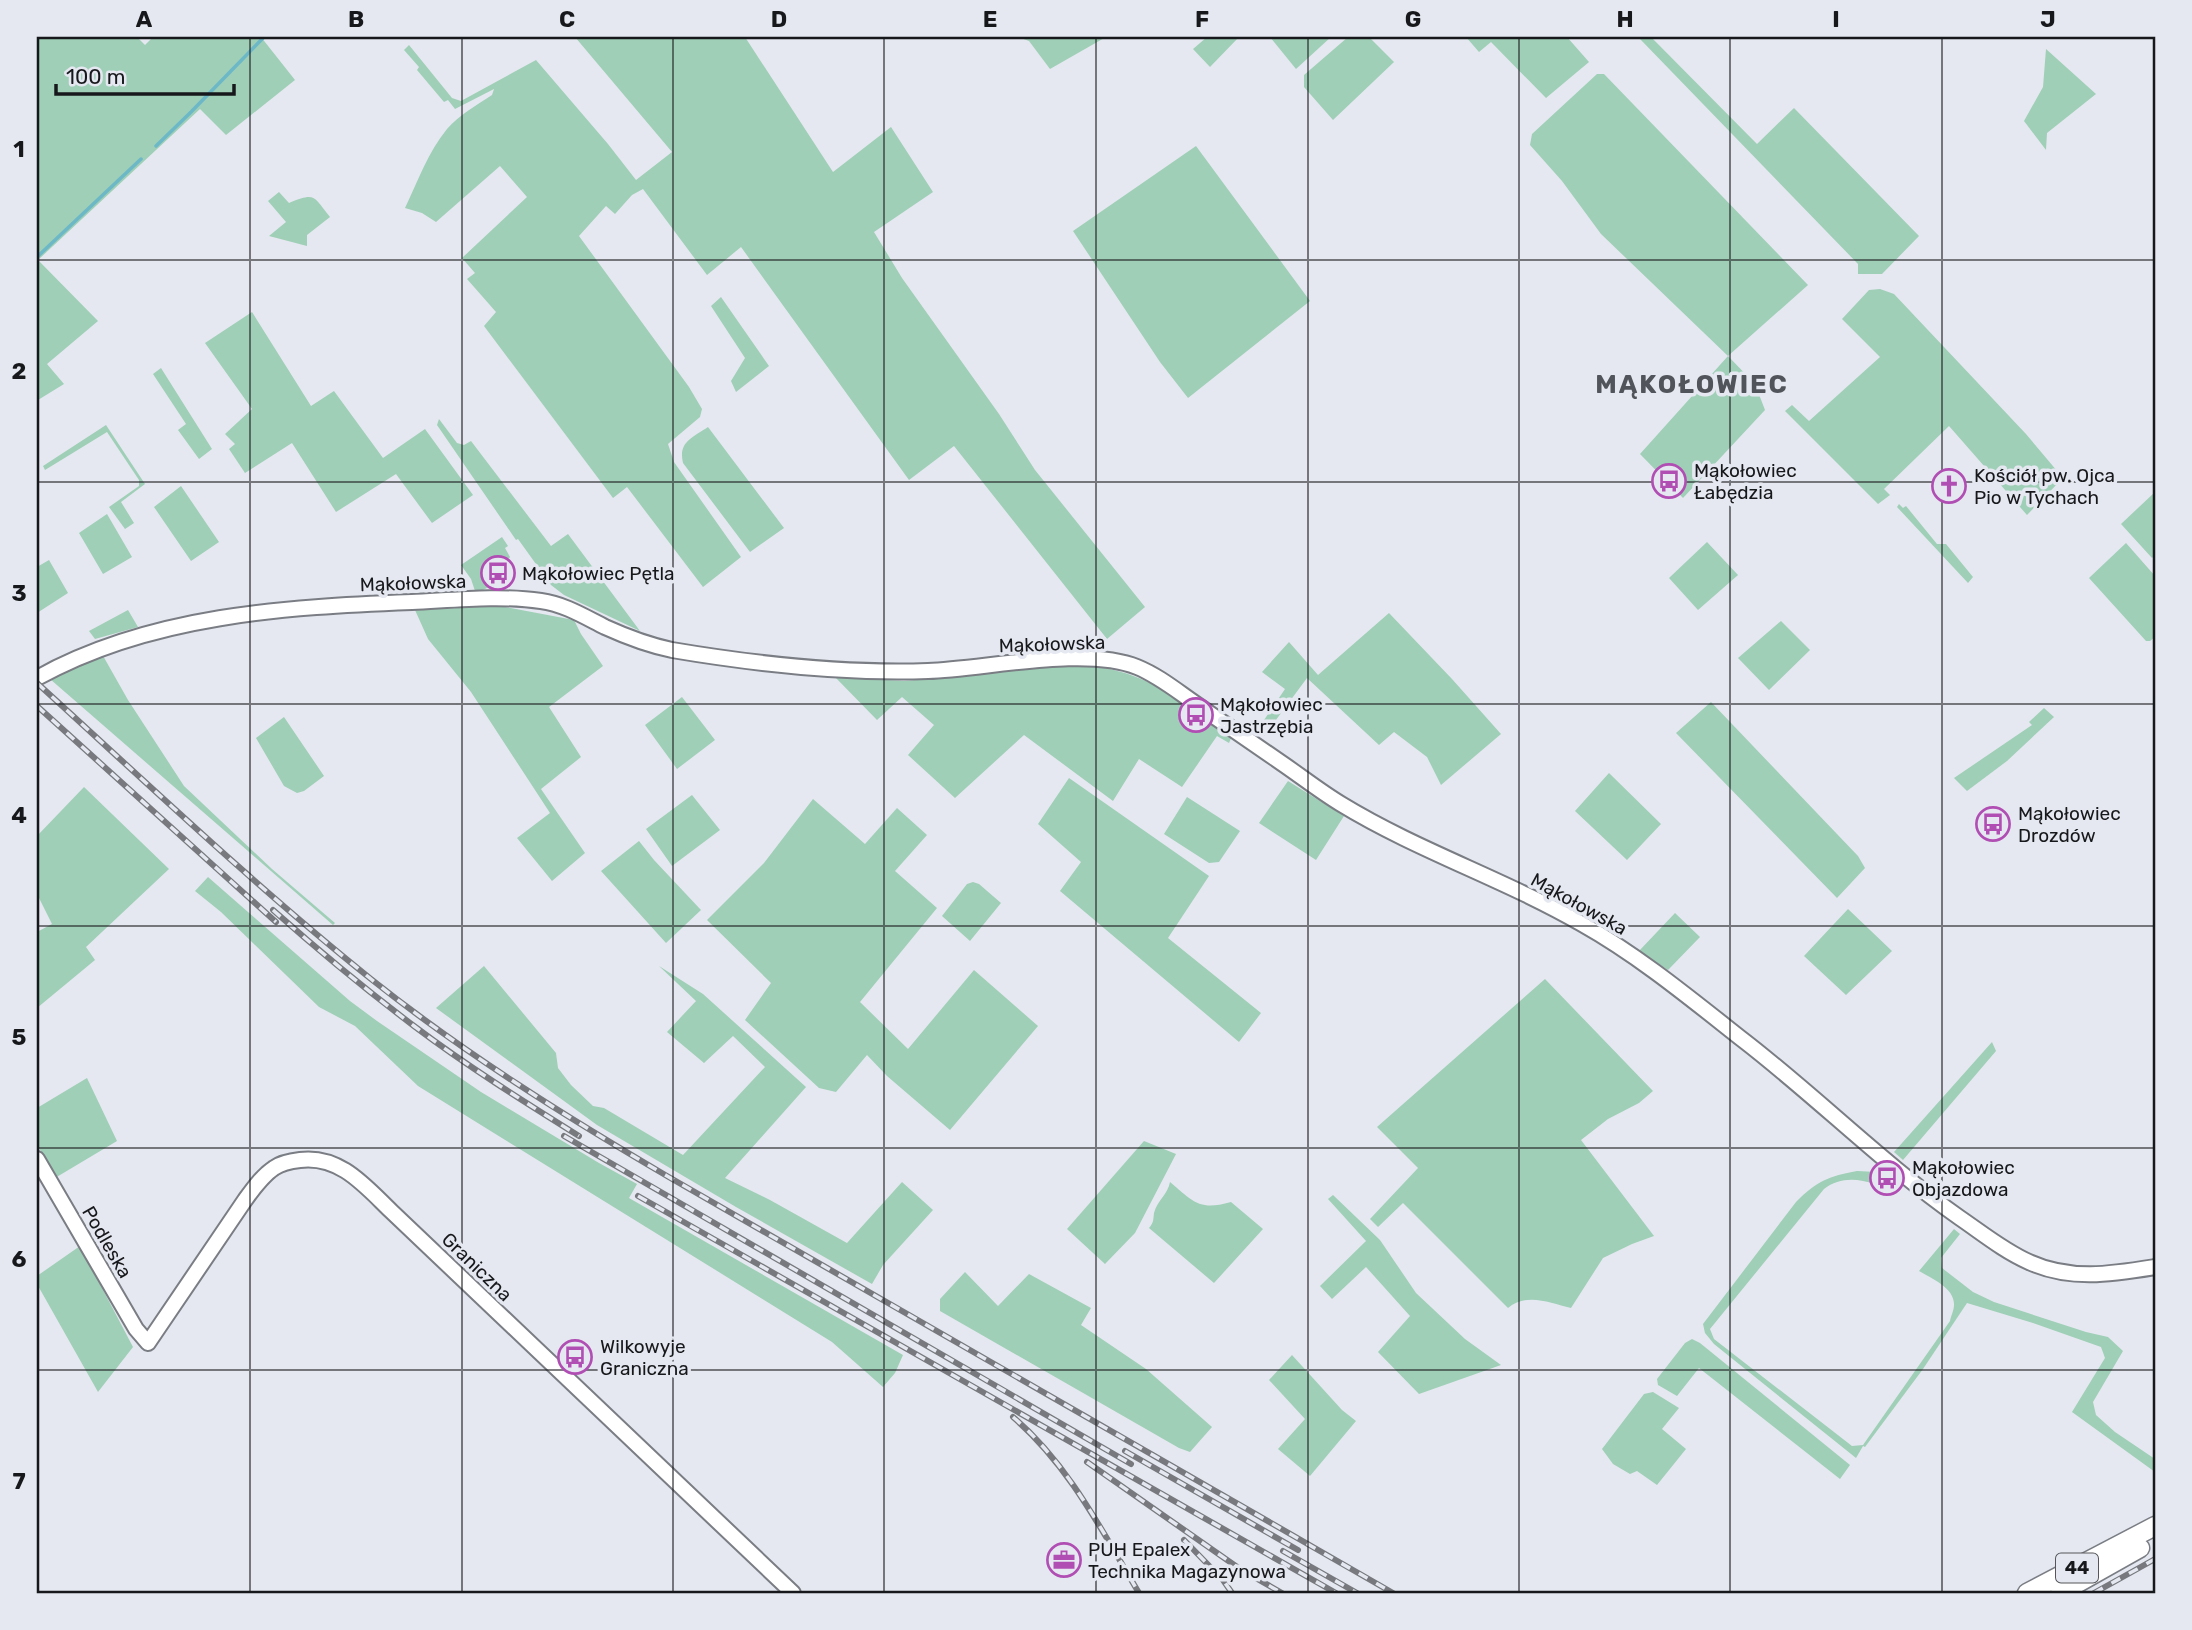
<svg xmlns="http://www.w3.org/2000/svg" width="2192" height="1630" font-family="Rubik,sans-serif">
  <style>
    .green { fill: #9fcfb7 }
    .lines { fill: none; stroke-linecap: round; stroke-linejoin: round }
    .stream { stroke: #6cb8c7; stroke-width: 3.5 }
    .tertiary-casing { stroke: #7a7d84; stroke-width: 18 }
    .primary-casing { stroke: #7a7d84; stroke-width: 21 }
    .tertiary { stroke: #fff; stroke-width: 14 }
    .primary { stroke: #fff; stroke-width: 18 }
    .rail-casing { stroke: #77797e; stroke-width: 6 }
    .rail { stroke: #e5e8f0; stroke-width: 3.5; stroke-dasharray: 10; stroke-linecap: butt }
    .grid { fill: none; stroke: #17181b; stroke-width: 2; stroke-opacity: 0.55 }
    .labels { text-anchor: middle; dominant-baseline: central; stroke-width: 7; stroke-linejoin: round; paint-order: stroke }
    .shield { fill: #e5e8f0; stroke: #55565b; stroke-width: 2 }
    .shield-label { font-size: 18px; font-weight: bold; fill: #17181b }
    .poi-label { font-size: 19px; fill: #17181b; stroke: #e5e8f0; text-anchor: start }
    .street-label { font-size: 19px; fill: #17181b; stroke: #e5e8f0 }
    .district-label { font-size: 26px; font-weight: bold; letter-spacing: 2px; fill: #52545b; stroke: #e5e8f0 }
    .neatline { fill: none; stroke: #17181b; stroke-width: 2.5 }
    .grid-label { font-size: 23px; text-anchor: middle; font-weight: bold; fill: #17181b }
  </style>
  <rect width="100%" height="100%" fill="#e5e8f0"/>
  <path class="green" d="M 37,37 L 137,37 L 145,45 L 153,37 L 261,37 L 295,80 L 226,135 L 200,109 L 38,260 L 98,321 L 47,364 L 64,384 L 38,400 Z
    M 575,37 L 745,37 L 833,172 L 891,127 L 933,192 L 874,232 L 902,278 L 999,414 L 1035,470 L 1145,607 L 1107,639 L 954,446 L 909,480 L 741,247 L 707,275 L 643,189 L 632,195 L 615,214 L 606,206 L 579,236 L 689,387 L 702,409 L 700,417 L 668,444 L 674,462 L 741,557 L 703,587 L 627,487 L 613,498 L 484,326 L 496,312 L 467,279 L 475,273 L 462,258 L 527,197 L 500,166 L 436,222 L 422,213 L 405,208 C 418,181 428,152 447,129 C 459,115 477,105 492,95 L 494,89 L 455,109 L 448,100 L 444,102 L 417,70 L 419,67 L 404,50 L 409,45 L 452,98 L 461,101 L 536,60 L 608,144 L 636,180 L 672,152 Z
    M 1018,37 L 1106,37 L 1050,69 L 1029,41 Z
    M 1207,37 L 1239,37 L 1210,67 L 1193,49 Z
    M 1270,37 L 1331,37 L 1296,69 Z
    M 1348,37 L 1369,37 L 1394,62 L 1333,120 L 1304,87 L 1304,75 Z
    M 1466,37 L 1567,37 L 1589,62 L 1546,98 L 1491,42 L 1479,52 Z
    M 1645,37 L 1651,37 L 1757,144 L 1794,108 L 1919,236 L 1882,274 L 1858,274 L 1858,264 L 1640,39 Z
    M 2046,49 L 2096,94 L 2047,133 L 2046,150 L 2024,121 L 2043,87 Z
    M 1597,74 L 1604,74 L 1808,285 L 1728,356 L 1755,384 L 1765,410 L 1683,498 L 1640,454 L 1728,356 L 1601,234 L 1562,181 L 1530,145 L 1532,134 Z
    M 1196,146 L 1310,301 L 1188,398 L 1160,362 L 1073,231 Z
    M 279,192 L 289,203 C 316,192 313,196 330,217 L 307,235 L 307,246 L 269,236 L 286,222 L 268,201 Z
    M 1880,289 L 1894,294 L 2026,434 L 2063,478 L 2027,515 L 1949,426 L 1884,489 L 1890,495 L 1878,504 L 1785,411 L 1792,405 L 1809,421 L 1880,357 L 1842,319 L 1869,290 Z
    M 721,297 L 769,366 L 736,392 L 731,381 L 745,358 L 711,306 Z
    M 252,312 L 311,406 L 334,391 L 383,458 L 425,429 L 473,495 L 432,523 L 396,474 L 336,512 L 292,443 L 245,473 L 229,449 L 235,444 L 225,434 L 252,409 L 205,343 Z
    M 161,368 L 212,449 L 199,459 L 178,430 L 186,424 L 153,374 Z
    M 439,419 L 457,443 L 464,445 L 471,441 L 551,546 L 568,534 L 640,631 L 564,595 L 551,585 L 518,539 L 516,540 L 437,425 Z
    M 106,425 L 145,484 L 121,502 L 134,523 L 125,529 L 109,507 L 139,486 L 139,480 L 107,432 L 45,470 L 43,466 Z
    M 708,427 L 784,528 L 750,552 L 683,463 C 678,442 692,438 708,427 Z
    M 181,486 L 219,542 L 191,561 L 154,507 Z
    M 2155,492 L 2155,555 L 2152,558 L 2121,524 Z
    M 1899,504 L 1903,508 L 1906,506 L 1937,544 L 1946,544 L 1973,577 L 1968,583 L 1897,507 Z
    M 107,514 L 132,557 L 103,574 L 79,533 Z
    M 502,537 L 508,546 L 505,548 L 510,557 L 500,571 L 497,570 L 491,578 L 494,581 C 489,588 483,591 475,591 L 471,579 L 461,565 Z
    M 1707,542 L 1738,575 L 1698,610 L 1669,578 Z
    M 2126,543 L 2155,576 L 2155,637 L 2150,641 L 2146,641 L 2089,578 Z
    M 49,560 L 68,593 L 37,613 L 37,567 Z
    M 477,607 L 505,607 L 574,620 L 581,634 L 603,666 L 549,707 L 581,757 L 541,789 L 585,853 L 552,881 L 517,838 L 550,813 L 471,692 L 428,639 L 415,610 Z
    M 128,610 L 138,627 L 95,639 L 89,631 Z
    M 1389,613 L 1452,679 L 1501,734 L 1441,785 L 1427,757 L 1394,732 L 1379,745 L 1307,678 L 1264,736 L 1256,732 L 1285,689 L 1262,672 L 1289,642 L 1318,675 Z
    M 1781,621 L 1810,650 L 1769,690 L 1738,658 Z
    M 102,654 L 128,700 L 184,786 L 272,869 L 335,923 L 333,925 L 50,679 Z
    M 1092,666 C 1136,672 1156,685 1192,709 L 1190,715 L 1202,722 L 1206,718 L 1232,736 L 1229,743 L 1217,736 L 1182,787 L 1139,759 L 1113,801 L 1024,735 L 955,798 L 908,755 L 934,725 L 902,697 L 877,720 L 835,677 L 904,681 L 967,676 L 1038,667 Z
    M 682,697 L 715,740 L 677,769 L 645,725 Z
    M 1711,702 L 1858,856 L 1865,868 L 1837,898 L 1676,733 Z
    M 2044,708 L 2054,717 L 2007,761 L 1967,791 L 1954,778 L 2032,725 L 2029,722 Z
    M 284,717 L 324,776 L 304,791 L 297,793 L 284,786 L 256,738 Z
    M 1609,773 L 1661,824 L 1627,860 L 1575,811 Z
    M 1069,778 L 1209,876 L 1168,938 L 1261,1013 L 1239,1042 L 1060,891 L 1081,862 L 1038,824 Z
    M 1288,781 L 1344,816 L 1316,860 L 1259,823 Z
    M 84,787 L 169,869 L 86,947 L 95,960 L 37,1008 L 37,932 L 52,924 L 37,894 L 37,836 Z
    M 692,795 L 720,830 L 672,866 L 646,829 Z
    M 1187,797 L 1240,831 L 1219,862 L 1209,863 L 1164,834 Z
    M 813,799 L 865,844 L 897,808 L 927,835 L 895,871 L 937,908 L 860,1002 L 908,1049 L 974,970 L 1038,1026 L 950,1130 L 887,1076 L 867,1055 L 836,1092 L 819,1088 L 745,1020 L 771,983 L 707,920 L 764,863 Z
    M 639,841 L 654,860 L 701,910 L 666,943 L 601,871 Z
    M 208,877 L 350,1001 L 377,1021 L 481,1092 L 599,1163 L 637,1184 L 629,1198 L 903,1355 L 895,1373 L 883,1387 L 832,1342 L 418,1086 L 355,1026 L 319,1007 L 221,912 L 195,891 Z
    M 973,882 L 979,884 L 1001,903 L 970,941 L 942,916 L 967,884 Z
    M 1848,909 L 1892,951 L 1846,995 L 1804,956 Z
    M 1675,913 L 1700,937 L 1668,970 L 1639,951 Z
    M 484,966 L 556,1053 L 558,1068 L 571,1085 L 593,1106 L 604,1108 L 683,1155 L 765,1067 L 733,1036 L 704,1063 L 667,1032 L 696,1001 L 659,966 L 703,994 L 806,1087 L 725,1178 L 770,1200 L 847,1243 L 902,1182 L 933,1210 L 883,1265 L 872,1284 L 736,1207 L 597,1125 L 436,1008 Z
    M 1545,979 L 1653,1091 L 1639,1103 L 1608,1119 L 1581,1140 L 1654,1236 L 1632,1244 L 1603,1258 L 1571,1308 C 1550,1303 1527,1292 1508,1308 L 1403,1203 L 1378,1227 L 1370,1219 L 1418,1168 L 1377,1127 Z
    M 1992,1042 L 1996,1051 L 1903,1160 L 1894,1152 Z
    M 87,1078 L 117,1141 L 55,1178 L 37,1144 L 37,1108 Z
    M 1144,1141 L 1176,1154 L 1135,1233 L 1105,1264 L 1067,1229 Z
    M 1857,1171 L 1877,1172 L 1899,1184 L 1896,1194 C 1874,1181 1845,1172 1824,1189 L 1710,1329 L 1714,1339 L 1852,1446 L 1863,1445 L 1950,1321 C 1951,1316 1954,1310 1954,1305 C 1955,1288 1931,1278 1919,1271 L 1954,1229 L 1960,1234 L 1941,1258 L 1942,1268 L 1973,1292 L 1994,1302 L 2086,1332 L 2108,1337 L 2123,1351 L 2093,1402 L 2096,1415 L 2115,1432 L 2155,1459 L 2155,1472 L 2072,1412 L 2105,1358 L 2101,1347 L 2033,1323 L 1967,1303 L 1923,1369 L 1865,1447 L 1863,1446 L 1856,1458 L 1714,1344 L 1705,1333 L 1703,1324 L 1796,1202 C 1817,1181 1829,1176 1857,1171 Z
    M 1170,1182 C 1194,1202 1199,1211 1231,1202 L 1263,1229 L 1214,1283 L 1149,1228 C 1154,1222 1153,1220 1154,1213 C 1157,1201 1168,1194 1170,1182 Z
    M 1333,1195 L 1380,1240 L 1416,1293 L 1465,1339 L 1501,1365 L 1419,1394 L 1378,1352 L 1410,1316 L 1366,1267 L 1332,1299 L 1320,1286 L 1366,1241 L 1328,1199 Z
    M 80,1246 L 133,1347 L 98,1392 L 37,1284 L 37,1276 Z
    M 965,1272 L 998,1306 L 1029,1274 L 1091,1308 L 1081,1325 L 1146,1369 L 1212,1427 L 1190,1452 L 1179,1448 L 940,1311 L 940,1299 Z
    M 1692,1339 L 1700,1343 L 1850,1465 L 1840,1479 L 1699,1368 L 1677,1396 L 1658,1385 L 1657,1379 L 1685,1343 Z
    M 1292,1355 L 1342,1410 L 1356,1421 L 1310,1476 L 1278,1449 L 1305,1419 L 1269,1380 Z
    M 1653,1392 L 1679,1408 L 1662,1429 L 1686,1449 L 1657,1485 L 1637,1471 L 1630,1474 L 1613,1464 L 1602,1449 L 1644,1394 Z"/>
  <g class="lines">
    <path class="stream" d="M 156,146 L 191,112 L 264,37
      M 37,257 L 141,159"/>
    <g class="tertiary-casing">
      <path id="tertiary" d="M 37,678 C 150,615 286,607 412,602 C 454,600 499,595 541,601 C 564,604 585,617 605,627 C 627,637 648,645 672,650 C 755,664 843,674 928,671 C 985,669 1086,646 1137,667 C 1159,676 1177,691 1196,704 C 1225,724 1254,744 1283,764 C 1302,777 1321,792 1341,804 C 1418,851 1504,879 1582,924 C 1639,956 1691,999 1743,1040 C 1817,1097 1883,1164 1960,1218 C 1982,1233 2004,1251 2029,1262 C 2071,1281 2112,1274 2155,1267
        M 37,1159 L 136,1329 L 148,1343 L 245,1200 C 253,1189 262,1176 274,1168 C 281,1163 291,1161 300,1160 C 340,1155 365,1186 391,1211 L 793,1593"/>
    </g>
    <g class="primary-casing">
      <path id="primary" d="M 2027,1593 L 2155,1526
        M 2060,1593 L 2140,1548"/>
    </g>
    <use href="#tertiary" class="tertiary"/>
    <use href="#primary" class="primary"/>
    <g class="rail-casing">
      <path id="rail" d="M 37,683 C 147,783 255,886 371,979 C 464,1053 565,1116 667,1176 L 1393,1593
        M 37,706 L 276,922
        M 273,910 C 318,950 365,989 414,1026 C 467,1066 523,1101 579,1136
        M 564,1136 L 1131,1464
        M 638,1196 L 1336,1593
        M 1013,1417 C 1069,1465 1102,1531 1139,1593
        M 1125,1451 L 1298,1550
        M 1087,1462 L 1240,1569 L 1282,1593
        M 1184,1540 L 1223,1580 L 1232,1593
        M 1283,1551 L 1357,1593
        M 2094,1593 L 2155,1559"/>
    </g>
    <use href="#rail" class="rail"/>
  </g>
  <path class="grid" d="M 250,37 L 250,1593M 462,37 L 462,1593M 673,37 L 673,1593M 884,37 L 884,1593M 1096,37 L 1096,1593M 1308,37 L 1308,1593M 1519,37 L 1519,1593M 1730,37 L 1730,1593M 1942,37 L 1942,1593M 37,260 L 2155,260M 37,482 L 2155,482M 37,704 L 2155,704M 37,926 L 2155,926M 37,1148 L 2155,1148M 37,1370 L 2155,1370"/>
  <defs>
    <g id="bus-ring" transform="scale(1.75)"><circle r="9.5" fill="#e5e8f0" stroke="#b14eb4" stroke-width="1.5"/><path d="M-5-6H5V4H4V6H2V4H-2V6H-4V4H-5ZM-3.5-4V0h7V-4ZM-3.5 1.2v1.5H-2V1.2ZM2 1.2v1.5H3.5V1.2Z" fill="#b14eb4"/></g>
    <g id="church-ring" transform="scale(1.75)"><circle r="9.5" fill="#e5e8f0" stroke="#b14eb4" stroke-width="1.5"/><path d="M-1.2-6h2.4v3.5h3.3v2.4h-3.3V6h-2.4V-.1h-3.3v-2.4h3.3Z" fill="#b14eb4"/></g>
    <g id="office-ring" transform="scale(1.75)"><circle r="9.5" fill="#e5e8f0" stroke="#b14eb4" stroke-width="1.5"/><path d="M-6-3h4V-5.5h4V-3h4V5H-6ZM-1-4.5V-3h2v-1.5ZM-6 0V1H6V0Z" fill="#b14eb4"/></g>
  </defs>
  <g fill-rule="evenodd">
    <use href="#bus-ring" x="1669" y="481"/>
    <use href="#church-ring" x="1949" y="486"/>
    <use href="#bus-ring" x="498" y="573"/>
    <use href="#bus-ring" x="1196" y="715"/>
    <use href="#bus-ring" x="1993" y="824"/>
    <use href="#bus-ring" x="1887" y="1178"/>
    <use href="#bus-ring" x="575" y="1357"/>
    <use href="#office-ring" x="1064" y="1560"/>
  </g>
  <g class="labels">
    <rect class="shield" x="2056" y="1553.5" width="42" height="29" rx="5"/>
    <g class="shield-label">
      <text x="2077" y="1568">44</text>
    </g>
    <g class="poi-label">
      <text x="1694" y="470">Mąkołowiec<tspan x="1694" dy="22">Łabędzia</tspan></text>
      <text x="1974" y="475">Kościół pw. Ojca<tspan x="1974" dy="22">Pio w Tychach</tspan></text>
      <text x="522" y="573">Mąkołowiec Pętla</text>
      <text x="1220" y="704">Mąkołowiec<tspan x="1220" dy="22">Jastrzębia</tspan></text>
      <text x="2018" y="813">Mąkołowiec<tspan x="2018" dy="22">Drozdów</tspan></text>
      <text x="1912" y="1167">Mąkołowiec<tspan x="1912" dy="22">Objazdowa</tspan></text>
      <text x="600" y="1346">Wilkowyje<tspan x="600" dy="22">Graniczna</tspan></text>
      <text x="1088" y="1549">PUH Epalex<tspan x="1088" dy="22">Technika Magazynowa</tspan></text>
    </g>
    <g class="street-label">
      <text transform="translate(413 583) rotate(-2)">Mąkołowska</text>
      <text transform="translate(1052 644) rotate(-2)">Mąkołowska</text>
      <text transform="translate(1579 904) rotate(29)">Mąkołowska</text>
      <text transform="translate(107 1242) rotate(60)">Podleska</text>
      <text transform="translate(477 1267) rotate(44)">Graniczna</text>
    </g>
    <g class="district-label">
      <text x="1692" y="384">MĄKOŁOWIEC</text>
    </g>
  </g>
  <rect width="2192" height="1630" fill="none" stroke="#e5e8f0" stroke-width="77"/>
  <path d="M56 84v10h178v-10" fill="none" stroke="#17181b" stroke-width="3.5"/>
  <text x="66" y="84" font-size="21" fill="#17181b" stroke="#e5e8f0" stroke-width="5" paint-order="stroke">100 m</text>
  <rect x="38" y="38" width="2116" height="1554" class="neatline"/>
  <g class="grid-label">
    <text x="144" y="27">A</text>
    <text x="356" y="27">B</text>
    <text x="567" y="27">C</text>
    <text x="779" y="27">D</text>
    <text x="990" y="27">E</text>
    <text x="1202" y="27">F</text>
    <text x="1413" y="27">G</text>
    <text x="1625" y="27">H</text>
    <text x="1836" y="27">I</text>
    <text x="2048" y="27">J</text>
    <text x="19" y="157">1</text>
    <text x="19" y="379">2</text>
    <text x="19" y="601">3</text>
    <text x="19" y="823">4</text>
    <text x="19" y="1045">5</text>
    <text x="19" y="1267">6</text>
    <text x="19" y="1489">7</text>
  </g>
</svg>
